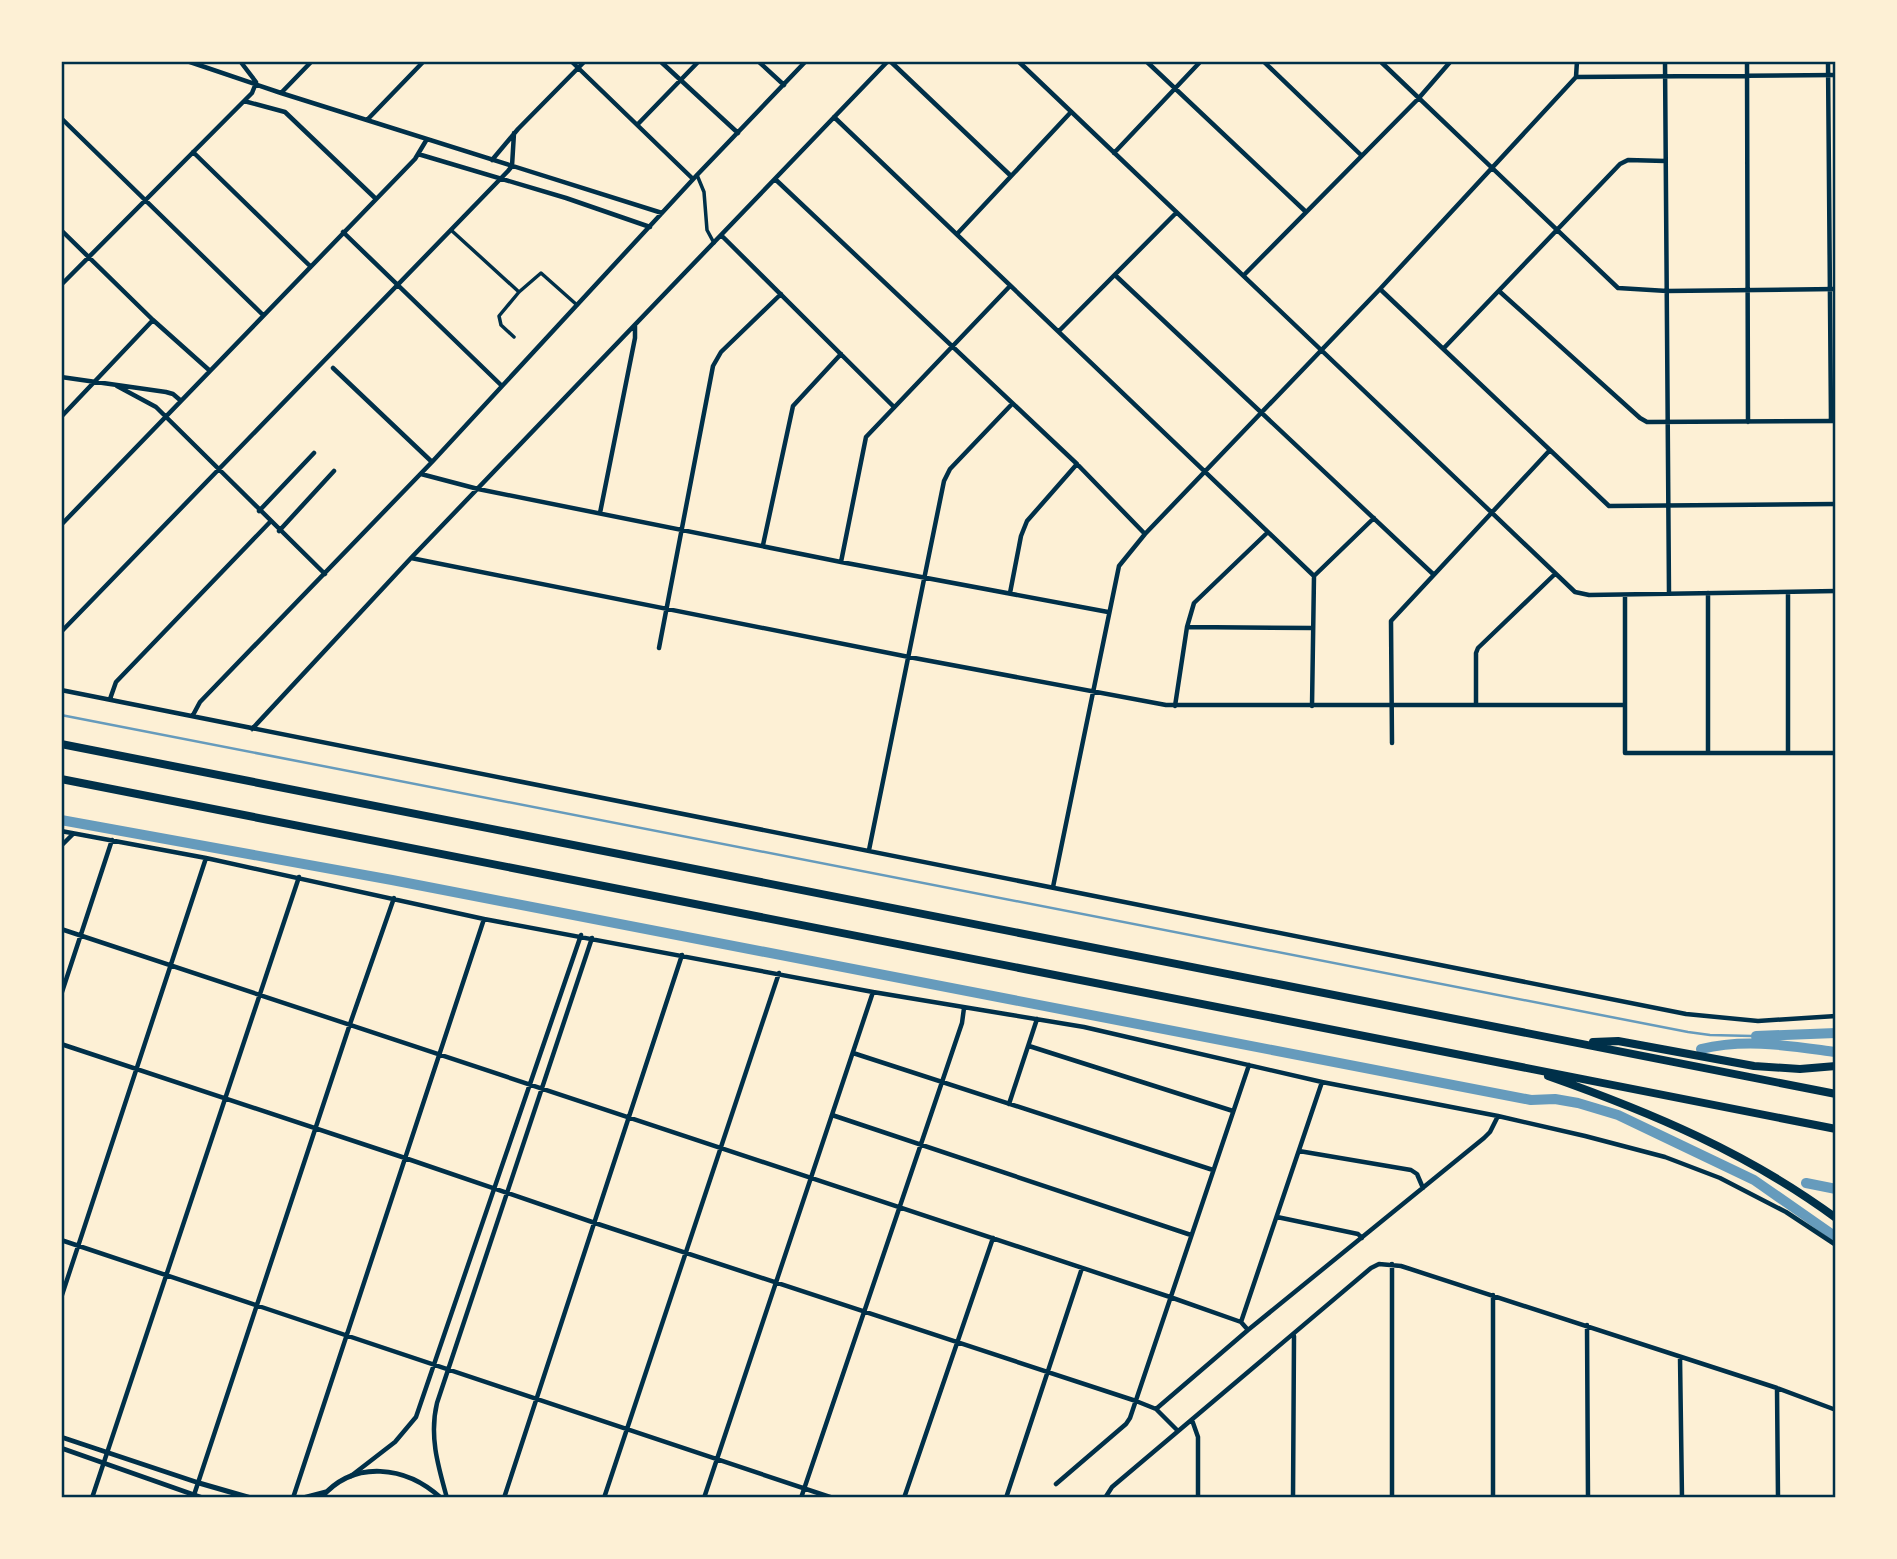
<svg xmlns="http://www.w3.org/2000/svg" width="1897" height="1559" font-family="Rubik,sans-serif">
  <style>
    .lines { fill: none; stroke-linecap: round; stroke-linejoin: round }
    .stream { stroke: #669bbc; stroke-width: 2.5 }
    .canal { stroke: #669bbc; stroke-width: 10 }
    .pedestrian { stroke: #003049; stroke-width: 3.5 }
    .minor { stroke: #003049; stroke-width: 4.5 }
    .tertiary { stroke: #003049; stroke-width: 5 }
    .motorway { stroke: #003049; stroke-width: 8 }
    .neatline { fill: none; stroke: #003049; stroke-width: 2.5 }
  </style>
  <rect width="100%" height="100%" fill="#fdf0d5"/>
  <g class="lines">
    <path class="stream" d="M 61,715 L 1688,1032 L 1710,1035 L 1752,1036"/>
    <path class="canal" d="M 61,820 L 392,880 L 1531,1100 L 1555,1099 L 1578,1103 L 1618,1115 L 1754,1180 L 1836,1237
      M 1756,1036 L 1836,1033
      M 1701,1049 C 1747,1038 1790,1046 1836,1052
      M 1806,1183 L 1836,1189"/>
    <path class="pedestrian" d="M 697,175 L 704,192 L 707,230 L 714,243
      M 451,230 L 519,292
      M 514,337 L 501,325 L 499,316 L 519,292 L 541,273 L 577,305"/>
    <path class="minor" d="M 187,61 L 281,93 L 662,213
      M 240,61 L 256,82
      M 571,61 L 693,179
      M 660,61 L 738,133
      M 758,61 L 784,85
      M 890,61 L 1011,176
      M 1018,61 L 1575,592 L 1589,595 L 1836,591
      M 1146,61 L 1305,211
      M 1263,61 L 1361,155
      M 1380,61 L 1618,288 L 1667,291 L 1836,289
      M 1665,61 L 1669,593
      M 1747,61 L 1748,422
      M 1828,61 L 1831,421
      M 1576,77 L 1836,75
      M 281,93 L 312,61
      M 244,101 L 285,112 L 375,198
      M 834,117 L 1314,576
      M 61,118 L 263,315
      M 367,120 L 424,61
      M 638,124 L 699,61
      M 193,152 L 310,266
      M 1114,153 L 1201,61
      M 418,154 L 566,198 L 650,227
      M 492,160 L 518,129 L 585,61
      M 775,179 L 1077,464 L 1145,534
      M 61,230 L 153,320 L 209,370
      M 343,232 L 502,386
      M 957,234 L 1071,112
      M 721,235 L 894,407
      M 1115,275 L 1433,574
      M 1244,275 L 1418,99 L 1451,61
      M 61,285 L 252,93 L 256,83
      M 1380,289 L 1609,506 L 1836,504
      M 1499,291 L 1640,418 L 1647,422 L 1836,421
      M 1059,331 L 1176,213
      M 1444,348 L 1620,164 L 1628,160 L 1665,161
      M 333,368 L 432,462
      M 61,377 L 166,392 L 173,394 L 180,400
      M 117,386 L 156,407 L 325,574
      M 61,417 L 153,320
      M 421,474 L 478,489 L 841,562 L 1108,612
      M 259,511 L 314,453
      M 600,513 L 635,338 L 635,325
      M 61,525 L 415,159 L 427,139
      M 279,531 L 334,471
      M 763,545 L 793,406 L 841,354
      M 411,558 L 909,657 L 1166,705 L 1625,705
      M 841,562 L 866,437 L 1010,286
      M 1788,592 L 1788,753
      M 1010,593 L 1021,536 L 1027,521 L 1077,464
      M 1708,593 L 1708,753
      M 1625,595 L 1625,753 L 1836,753
      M 1187,627 L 1313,628
      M 61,632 L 508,171 L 512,166 L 514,133
      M 659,648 L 713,366 L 721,352 L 781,294
      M 61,690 L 1686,1014 L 1758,1021 L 1836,1016
      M 110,699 L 116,682 L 270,522
      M 1476,705 L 1476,653 L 1478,648 L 1555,574
      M 1175,706 L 1187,627 L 1194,603 L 1268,532
      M 1312,706 L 1314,576 L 1374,518
      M 193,715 L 200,702 L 432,462 L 697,175 L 806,61
      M 252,729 L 411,558 L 888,61
      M 1392,743 L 1391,621 L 1550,450
      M 61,831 L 206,858 L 484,919 L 873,992 L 1084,1027 L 1322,1082 L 1498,1116 L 1585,1136 L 1665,1157 L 1720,1178 L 1786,1212 L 1836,1245
      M 61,846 L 73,834
      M 869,850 L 944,481 L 950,469 L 1012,404
      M 1053,887 L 1119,566 L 1145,534 L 1380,289 L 1576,77 L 1577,61
      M 61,929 L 1170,1297 L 1241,1322 L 1248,1330
      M 61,995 L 112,840
      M 61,1044 L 405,1158 L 595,1223 L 1136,1401 L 1156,1409 L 1178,1431
      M 1029,1046 L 1233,1111
      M 853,1053 L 1213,1170
      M 1009,1104 L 1037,1019
      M 832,1115 L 1191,1235
      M 1299,1151 L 1411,1170 L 1417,1174 L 1423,1188
      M 1277,1217 L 1358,1234 L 1362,1238
      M 61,1240 L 833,1498
      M 1392,1264 L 1392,1498
      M 1493,1295 L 1493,1498
      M 61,1298 L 206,858
      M 1241,1322 L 1322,1082
      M 1587,1325 L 1588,1498
      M 1680,1357 L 1682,1498
      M 1777,1388 L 1778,1498
      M 1156,1409 L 1248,1330 L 1484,1138 L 1490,1132 L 1498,1116
      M 1192,1420 L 1198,1437 L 1198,1498
      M 351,1476 L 395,1442 L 416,1417 L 581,935
      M 1056,1484 L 1126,1424 L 1130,1418 L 1249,1065
      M 92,1498 L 299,877
      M 193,1498 L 350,1024 L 394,898
      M 293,1498 L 484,919
      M 447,1498 C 438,1466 429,1436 437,1403 L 592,938
      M 504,1498 L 682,955
      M 604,1498 L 779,973
      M 704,1498 L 873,992
      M 801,1498 L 942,1082 L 962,1023 L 964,1008
      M 904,1498 L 993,1238
      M 1006,1498 L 1082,1268
      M 1105,1498 L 1112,1487 L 1371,1268 L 1379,1264 L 1401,1266 L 1777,1388 L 1836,1410
      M 1293,1498 L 1294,1336"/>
    <path class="tertiary" d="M 61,1437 L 199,1483 L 251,1498
      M 61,1448 L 203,1498
      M 303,1498 L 326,1492
      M 321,1498 C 354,1459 406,1466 441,1498"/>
    <path class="motorway" d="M 61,744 L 1836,1094
      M 61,779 L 1836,1129
      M 1593,1042 L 1618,1041 L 1754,1066 L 1800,1069 L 1836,1066
      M 1548,1076 C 1650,1112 1748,1153 1836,1218"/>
  </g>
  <rect width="1897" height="1559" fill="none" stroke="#fdf0d5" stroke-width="126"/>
  <rect x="63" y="63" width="1771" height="1433" class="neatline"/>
</svg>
